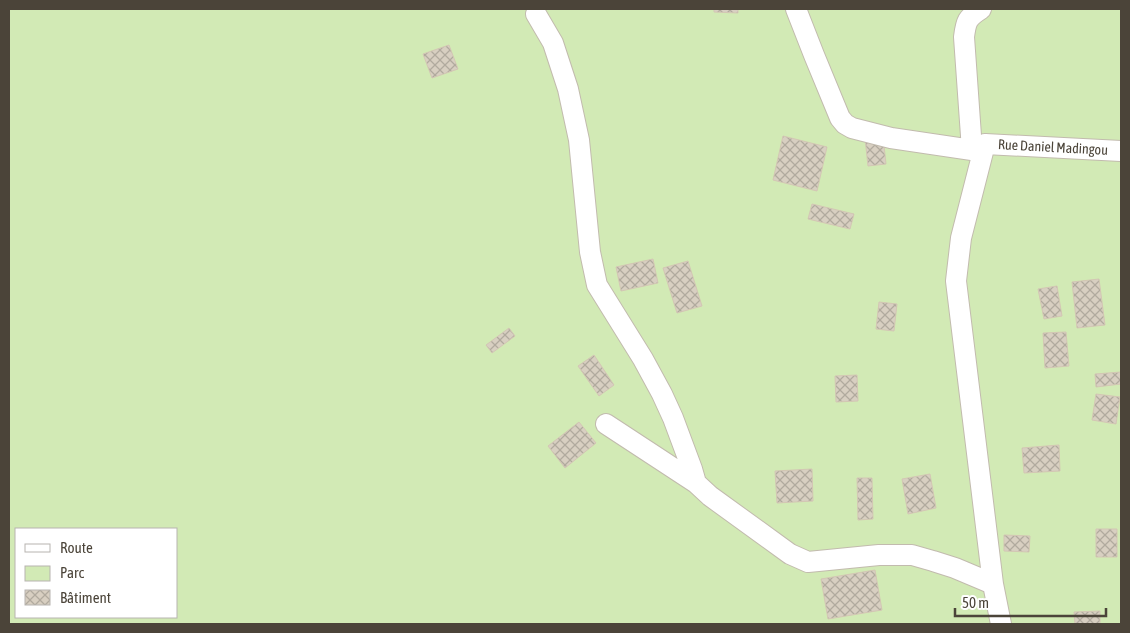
<svg xmlns="http://www.w3.org/2000/svg" width="1130" height="633" font-family="'Asap Condensed',sans-serif">
  <style>
    .green { fill: #d2eab5; fill-rule: evenodd }
    .building { fill: url(#building-cross-hatch); stroke: #d3c7b4 }
    .lines { fill: none; stroke-linecap: round; stroke-linejoin: round }
    .street-casing { stroke: #c2bbae; stroke-width: 22 }
    .street { stroke: #fff; stroke-width: 20 }
    .labels { text-anchor: middle; dominant-baseline: central; stroke-width: 4.5; stroke-linejoin: round; paint-order: stroke }
    .street-label { font-size: 14px; fill: #4b4439; stroke: #fff }
  </style>
  <defs>
    <pattern id="building-cross-hatch" width="8" height="8" patternUnits="userSpaceOnUse" patternTransform="scale(1.25)"><rect width="8" height="8" fill="#d8cfc1"/><path d="M0 0l8 8M0 8l8-8" fill="none" stroke="#b1aa9e"/></pattern>
  </defs>
  <rect width="100%" height="100%" fill="#f6f3ec"/>
  <path class="green" d="M 9,9 L 1121,9 L 1121,624 L 9,624 ZM 16,529 L 176,529 L 176,617 L 16,617 Z"/>
  <path class="building" d="M 714,9 L 738,9 L 738,13 L 714,12 Z
    M 449,45 L 458,69 L 432,78 L 423,54 Z
    M 783,136 L 827,147 L 817,191 L 773,180 Z
    M 883,136 L 886,164 L 868,166 L 865,138 Z
    M 812,204 L 854,214 L 850,229 L 808,219 Z
    M 653,259 L 658,283 L 621,291 L 616,267 Z
    M 688,261 L 702,306 L 677,313 L 663,268 Z
    M 1099,279 L 1105,325 L 1077,328 L 1072,282 Z
    M 1057,286 L 1062,316 L 1044,319 L 1038,289 Z
    M 879,302 L 897,304 L 894,331 L 876,329 Z
    M 509,328 L 515,336 L 492,353 L 486,345 Z
    M 1066,332 L 1069,366 L 1045,368 L 1043,333 Z
    M 594,355 L 614,385 L 599,396 L 578,366 Z
    M 1121,372 L 1121,384 L 1096,387 L 1095,374 Z
    M 857,375 L 858,401 L 836,402 L 835,376 Z
    M 1096,394 L 1120,397 L 1116,424 L 1092,420 Z
    M 579,422 L 596,443 L 565,468 L 548,446 Z
    M 1059,445 L 1060,471 L 1024,473 L 1022,448 Z
    M 812,469 L 813,501 L 777,503 L 775,471 Z
    M 930,474 L 936,508 L 908,514 L 902,479 Z
    M 857,478 L 872,478 L 873,519 L 858,520 Z
    M 1096,529 L 1117,529 L 1117,557 L 1096,557 Z
    M 1004,535 L 1030,536 L 1029,552 L 1004,551 Z
    M 875,570 L 882,610 L 828,619 L 821,579 Z
    M 1100,611 L 1100,624 L 1075,624 L 1074,612 Z"/>
  <g class="lines">
    <g class="street-casing">
      <path id="street" d="M 796,9 L 814,55 L 840,118 L 845,124 L 852,128 L 891,138 L 972,150 L 985,144
        M 536,14 L 553,43 L 568,89 L 579,140 L 590,252 L 597,285 L 643,359 L 662,394 L 673,418 L 692,469 L 696,483
        M 985,144 L 961,238 L 956,281 L 993,584 L 1001,624
        M 985,144 L 1121,151
        M 972,150 L 964,37 C 966,21 967,18 981,9
        M 606,424 L 696,483 L 710,496 L 790,554 L 808,562 L 879,555 L 912,555 L 933,561 L 955,568 L 993,584"/>
    </g>
    <use href="#street" class="street"/>
  </g>
  <g class="labels">
    <g class="street-label">
      <text transform="translate(1053 147) rotate(3)">Rue Daniel Madingou</text>
    </g>
  </g>
  <rect width="1130" height="633" fill="none" stroke="#4b4439" stroke-width="20"/>
  <rect x="15" y="528" width="162" height="90" fill="#ffffff" stroke="#b7b4b0"/>
  <rect x="25" y="544" width="25" height="8" fill="#ffffff" stroke="#b7b4b0"/>
  <text x="60" y="553" font-size="15" fill="#4b4439">Route</text>
  <rect x="25" y="566" width="25" height="15" fill="#d2eab5" stroke="#b7b4b0"/>
  <text x="60" y="578" font-size="15" fill="#4b4439">Parc</text>
  <rect x="25" y="590" width="25" height="15" fill="url(#building-cross-hatch)" stroke="#b7b4b0"/>
  <text x="60" y="603" font-size="15" fill="#4b4439">Bâtiment</text>
  <path d="M955 608v8h151v-8" fill="none" stroke="#4b4439" stroke-width="2.5"/>
  <text x="962" y="608" font-size="15" fill="#4b4439" stroke="#ffffff" stroke-width="4" paint-order="stroke">50 m</text>
</svg>
